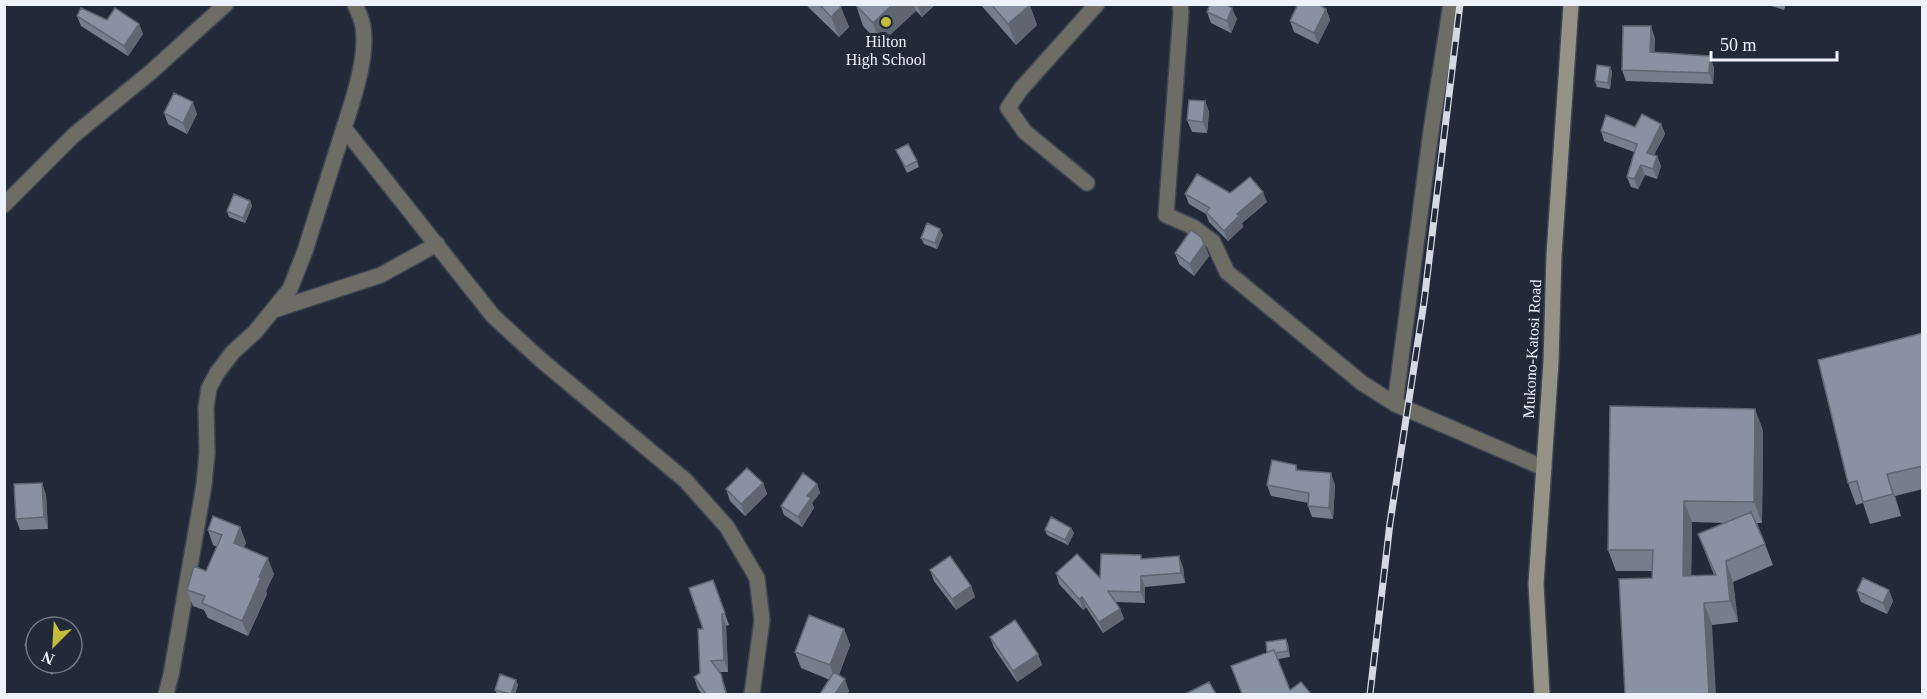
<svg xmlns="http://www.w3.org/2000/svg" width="1927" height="699" font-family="'Times New Roman',serif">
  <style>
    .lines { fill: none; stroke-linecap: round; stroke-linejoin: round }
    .street-casing { stroke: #3e4553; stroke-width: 18 }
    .secondary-casing { stroke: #3e4553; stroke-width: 18 }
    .street { stroke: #6d6d65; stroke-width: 15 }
    .secondary { stroke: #949386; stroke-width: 15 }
    .rail-casing { stroke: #d4d9e4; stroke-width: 7 }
    .rail { stroke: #222938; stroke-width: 4.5; stroke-dasharray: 14; stroke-linecap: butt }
    .wall { fill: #757e8c; fill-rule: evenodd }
    .shaded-wall { fill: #5f6672 }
    .building { fill: #8892a3; stroke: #5f6672; stroke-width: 1.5 }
    .poi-dot { fill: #c6bc3c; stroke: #222938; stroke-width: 2 }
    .labels { text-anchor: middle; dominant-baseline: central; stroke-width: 6; stroke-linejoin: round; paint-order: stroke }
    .poi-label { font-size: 16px; fill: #ecf1fb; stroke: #222938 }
    .street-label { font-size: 16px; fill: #ecf1fb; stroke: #222938 }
  </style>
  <rect width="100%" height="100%" fill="#222938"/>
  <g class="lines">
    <g class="street-casing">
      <path id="street" d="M 355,4 C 358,12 362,19 363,27 C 368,57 353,99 344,128 L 493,316 L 541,360 L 685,480 L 727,527 L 757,578 L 762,620 L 752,694
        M 1180,4 L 1181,12 L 1166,215 L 1193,227 L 1213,242 L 1227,272 L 1362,383 L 1395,404 L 1544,468
        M 1087,183 L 1025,132 L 1008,108 L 1021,89 L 1097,4
        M 4,205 L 74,135 L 152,71 L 226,4
        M 274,310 L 381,275 L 437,244
        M 1395,404 L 1431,131 L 1451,4
        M 166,694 L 171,675 L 204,485 L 207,453 L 206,407 L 209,388 L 217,373 L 233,352 L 255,332 L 290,289 L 305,251 L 344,128"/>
    </g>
    <g class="secondary-casing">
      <path id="secondary" d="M 1542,694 L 1536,584 L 1551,362 L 1554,255 L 1571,4"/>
    </g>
    <use href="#street" class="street"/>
    <use href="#secondary" class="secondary"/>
    <g class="rail-casing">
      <path id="rail" d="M 1370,694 L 1390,523 L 1424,302 L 1460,4"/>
    </g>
    <use href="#rail" class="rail"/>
  </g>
  <path class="wall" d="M 805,4 L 839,4 L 849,27 L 839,37 Z
    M 857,4 L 936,4 L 922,17 L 916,11 L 880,44 L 863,26 L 856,5 Z
    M 980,4 L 1029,4 L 1037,25 L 1016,45 Z
    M 1765,4 L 1786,4 L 1784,10 Z
    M 1326,9 L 1330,20 L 1318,44 L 1294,32 L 1290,21 Z
    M 1207,12 L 1237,19 L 1231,33 L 1211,23 Z
    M 77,16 L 107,20 L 139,24 L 143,34 L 128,56 L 81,26 Z
    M 1655,38 L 1654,53 L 1710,56 L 1714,68 L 1713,84 L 1626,81 L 1622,70 Z
    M 1610,67 L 1612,72 L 1610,89 L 1597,87 L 1595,81 Z
    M 1205,101 L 1209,112 L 1207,133 L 1192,132 L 1187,120 Z
    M 164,113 L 197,114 L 187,134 L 168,124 Z
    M 1661,124 L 1665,134 L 1654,155 L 1657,156 L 1661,166 L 1657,179 L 1645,175 L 1638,189 L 1631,187 L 1627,177 L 1634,152 L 1604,141 L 1601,131 Z
    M 896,150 L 917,161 L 919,167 L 907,173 Z
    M 1230,193 L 1267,202 L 1242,223 L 1243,227 L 1228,241 L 1209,222 L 1206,214 L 1189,204 L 1185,194 Z
    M 250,201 L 252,206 L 245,223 L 229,217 L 227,211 Z
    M 943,235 L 937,249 L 924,244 L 921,238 Z
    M 1204,244 L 1209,256 L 1194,276 L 1179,264 L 1175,253 Z
    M 1923,333 L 1923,489 L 1895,496 L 1901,516 L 1870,524 L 1863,503 L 1856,505 L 1848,483 Z
    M 1763,430 L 1762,523 L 1757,523 L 1773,565 L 1733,582 L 1738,622 L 1712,625 L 1652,571 L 1616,571 L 1608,550 ZM 1692,522 L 1726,523 L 1698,534 L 1714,575 L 1691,576 Z
    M 1296,465 L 1298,471 L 1335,485 L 1333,519 L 1312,517 L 1308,506 L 1309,503 L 1271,496 L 1267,485 Z
    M 42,483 L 46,495 L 48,529 L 20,530 L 16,519 Z
    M 763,483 L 767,494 L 745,516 L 730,501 L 726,489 Z
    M 817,484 L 820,493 L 812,503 L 814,508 L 802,527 L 784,515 L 781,506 Z
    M 240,527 L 246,543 L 244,547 L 274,574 L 266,591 L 267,594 L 248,636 L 208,618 L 204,610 L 193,606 L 187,590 L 206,571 L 217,547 L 213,545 L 208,530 Z
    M 1071,528 L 1074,533 L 1068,545 L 1047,535 L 1045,530 Z
    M 1143,559 L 1183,567 L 1185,583 L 1145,587 L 1145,603 L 1115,602 L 1120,609 L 1124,619 L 1103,633 L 1086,607 L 1083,610 L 1059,584 L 1056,573 L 1100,578 Z
    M 930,570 L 971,586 L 975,597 L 956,610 L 934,581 Z
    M 713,580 L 729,625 L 726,626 L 728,672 L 719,672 L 725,686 L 727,694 L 702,694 L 698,689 L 694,677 L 700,673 L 703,629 Z
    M 1889,590 L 1893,601 L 1887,614 L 1861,602 L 1857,591 Z
    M 844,629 L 850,645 L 839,675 L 849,691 L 847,694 L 820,694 L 830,680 L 801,668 L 795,652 Z
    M 36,632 L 36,662 L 28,655 L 25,645 Z
    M 990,637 L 1038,654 L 1042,665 L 1017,682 L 994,648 Z
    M 1286,639 L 1288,644 L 1290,657 L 1278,659 L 1290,690 L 1311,694 L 1242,694 L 1267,652 Z
    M 38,663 L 62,663 L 52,675 Z
    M 516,680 L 518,685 L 515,694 L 497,694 L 495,690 Z"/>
  <path class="shaded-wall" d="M 893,4 L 913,4 L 916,11 L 880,44 L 873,23 Z
    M 917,4 L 936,4 L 922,17 Z
    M 1030,5 L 1037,25 L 1016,45 L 1008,24 Z
    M 841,7 L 849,27 L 839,37 L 831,17 Z
    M 1232,8 L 1237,19 L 1231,33 L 1227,21 Z
    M 1326,9 L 1330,20 L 1318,44 L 1314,33 Z
    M 139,24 L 143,34 L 128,56 L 124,46 Z
    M 1651,26 L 1655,38 L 1654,64 L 1650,52 Z
    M 1710,56 L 1714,68 L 1713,84 L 1709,73 Z
    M 1610,67 L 1612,72 L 1610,89 L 1608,83 Z
    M 1205,101 L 1209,112 L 1207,133 L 1203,122 Z
    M 193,102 L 197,114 L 187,134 L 183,123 Z
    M 1661,124 L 1665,134 L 1650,163 L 1647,153 Z
    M 1657,156 L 1661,166 L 1657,179 L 1653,169 Z
    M 1641,165 L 1645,175 L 1638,189 L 1634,179 Z
    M 1263,192 L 1267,202 L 1242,223 L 1243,227 L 1228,241 L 1224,231 L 1237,214 Z
    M 250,201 L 252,206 L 245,223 L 243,218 Z
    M 940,229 L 943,235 L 937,249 L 935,243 Z
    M 1204,244 L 1209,256 L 1194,276 L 1190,264 Z
    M 1755,409 L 1763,430 L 1762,523 L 1754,502 Z
    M 1331,473 L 1335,485 L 1333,519 L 1329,508 Z
    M 1887,474 L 1895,496 L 1901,516 L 1893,494 Z
    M 42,483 L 46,495 L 48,529 L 44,517 Z
    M 763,483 L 767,494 L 745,516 L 741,504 Z
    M 817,484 L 820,493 L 812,503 L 814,508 L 802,527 L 798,517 L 807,496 Z
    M 1684,501 L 1692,522 L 1691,598 L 1683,576 Z
    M 240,527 L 246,543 L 239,558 L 234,543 Z
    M 1071,528 L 1074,533 L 1068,545 L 1065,540 Z
    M 1179,556 L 1183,567 L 1185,583 L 1181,573 Z
    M 268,558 L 274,574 L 266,591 L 267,594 L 248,636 L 242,621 Z
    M 1726,561 L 1733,582 L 1738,622 L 1730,601 Z
    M 1141,576 L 1145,587 L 1145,603 L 1141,592 Z
    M 971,586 L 975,597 L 956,610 L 952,599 Z
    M 1889,590 L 1893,601 L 1887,614 L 1883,603 Z
    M 1082,597 L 1086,607 L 1083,610 L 1079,599 Z
    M 1704,603 L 1712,625 L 1716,694 L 1709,694 Z
    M 1120,609 L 1124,619 L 1103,633 L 1099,622 Z
    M 722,614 L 726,626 L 728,672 L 724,660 Z
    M 844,629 L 850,645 L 836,682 L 830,665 Z
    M 1038,654 L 1042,665 L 1017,682 L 1013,671 Z
    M 50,663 L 62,663 L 52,675 L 48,665 Z
    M 845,679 L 849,691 L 847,694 L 835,694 Z
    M 516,680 L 518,685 L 515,694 L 511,694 Z"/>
  <path class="building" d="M 819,4 L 839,4 L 841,7 L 831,17 Z
    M 857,4 L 893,4 L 873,23 L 856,5 Z
    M 991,4 L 1029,4 L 1030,5 L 1008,24 Z
    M 1210,4 L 1225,4 L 1232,8 L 1227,21 L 1207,12 Z
    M 1298,4 L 1318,4 L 1326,9 L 1314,33 L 1290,21 Z
    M 81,8 L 107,20 L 115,8 L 139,24 L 124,46 L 77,16 Z
    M 1623,26 L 1651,26 L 1650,52 L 1710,56 L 1709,73 L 1622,70 Z
    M 1597,65 L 1610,67 L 1608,83 L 1595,81 Z
    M 174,93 L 193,102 L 183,123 L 164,113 Z
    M 1189,100 L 1205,101 L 1203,122 L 1187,120 Z
    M 1642,114 L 1661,124 L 1647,153 L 1657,156 L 1653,169 L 1641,165 L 1634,179 L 1627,177 L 1637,144 L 1601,131 L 1606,115 L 1635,127 Z
    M 908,144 L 917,161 L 905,167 L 896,150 Z
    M 1197,174 L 1230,193 L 1250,177 L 1263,192 L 1237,214 L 1239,216 L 1224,231 L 1206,212 L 1210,208 L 1185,194 Z
    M 234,194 L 250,201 L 243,218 L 227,211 Z
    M 927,223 L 940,229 L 935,243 L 921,238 Z
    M 1191,230 L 1201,237 L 1204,244 L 1190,264 L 1175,253 Z
    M 1923,333 L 1923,466 L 1887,474 L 1893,494 L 1863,502 L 1857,481 L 1848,483 L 1818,360 Z
    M 1610,406 L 1755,409 L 1754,502 L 1684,501 L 1683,576 L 1716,575 L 1698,534 L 1751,512 L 1765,544 L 1726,561 L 1730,601 L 1704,603 L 1709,694 L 1625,694 L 1619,579 L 1652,578 L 1653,550 L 1608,550 Z
    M 1272,460 L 1296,465 L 1296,470 L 1331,473 L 1329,508 L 1308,506 L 1309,493 L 1267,485 Z
    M 747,468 L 763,483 L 741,504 L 726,489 Z
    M 803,473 L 817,484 L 807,496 L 811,498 L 798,517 L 781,506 Z
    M 42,483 L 44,517 L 16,519 L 14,484 Z
    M 213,516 L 240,527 L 234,543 L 268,558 L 259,577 L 261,578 L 242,621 L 202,603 L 205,596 L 187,590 L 194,566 L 206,571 L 222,535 L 208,530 Z
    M 1051,517 L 1071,528 L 1065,540 L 1045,530 Z
    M 1077,554 L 1100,578 L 1101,554 L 1141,555 L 1141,559 L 1179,556 L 1181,573 L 1141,576 L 1141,592 L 1108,591 L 1120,609 L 1099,622 L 1082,597 L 1079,599 L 1056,573 Z
    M 950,556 L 971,586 L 952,599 L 930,570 Z
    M 1863,578 L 1889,590 L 1883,603 L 1857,591 Z
    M 713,580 L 725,613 L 722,614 L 724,660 L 711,661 L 721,674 L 726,694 L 706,694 L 694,677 L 700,673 L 698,629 L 703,629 L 689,588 Z
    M 809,615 L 844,629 L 830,665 L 795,652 Z
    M 1015,620 L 1038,654 L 1013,671 L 990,637 Z
    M 45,623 L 52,627 L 43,627 Z
    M 36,632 L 36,655 L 25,645 Z
    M 1286,639 L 1288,651 L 1275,653 L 1274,650 L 1267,652 L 1266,642 Z
    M 1274,650 L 1290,690 L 1301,682 L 1311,694 L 1242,694 L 1231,666 Z
    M 834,672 L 845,679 L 835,694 L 820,694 Z
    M 500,674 L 516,680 L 511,694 L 495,690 Z
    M 1209,682 L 1216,694 L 1185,694 Z"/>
  <circle class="poi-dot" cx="886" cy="22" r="6"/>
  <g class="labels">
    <g class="poi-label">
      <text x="886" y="41">Hilton<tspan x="886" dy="18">High School</tspan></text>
    </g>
    <g class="street-label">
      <text transform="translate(1532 349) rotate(-87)">Mukono-Katosi Road</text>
    </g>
  </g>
  <rect width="1927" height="699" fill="none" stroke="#ecf1fb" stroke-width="12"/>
  <g transform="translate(54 645) rotate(204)"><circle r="28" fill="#222938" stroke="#737986" stroke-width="1.5"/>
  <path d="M0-4.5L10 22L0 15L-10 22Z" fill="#c6bc3c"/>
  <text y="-9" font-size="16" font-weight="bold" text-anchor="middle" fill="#ecf1fb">N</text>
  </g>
  <path d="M1711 51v9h126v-9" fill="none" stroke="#ecf1fb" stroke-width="3"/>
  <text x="1720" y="51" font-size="18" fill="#ecf1fb" stroke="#222938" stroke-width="4.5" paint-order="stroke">50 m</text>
</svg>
